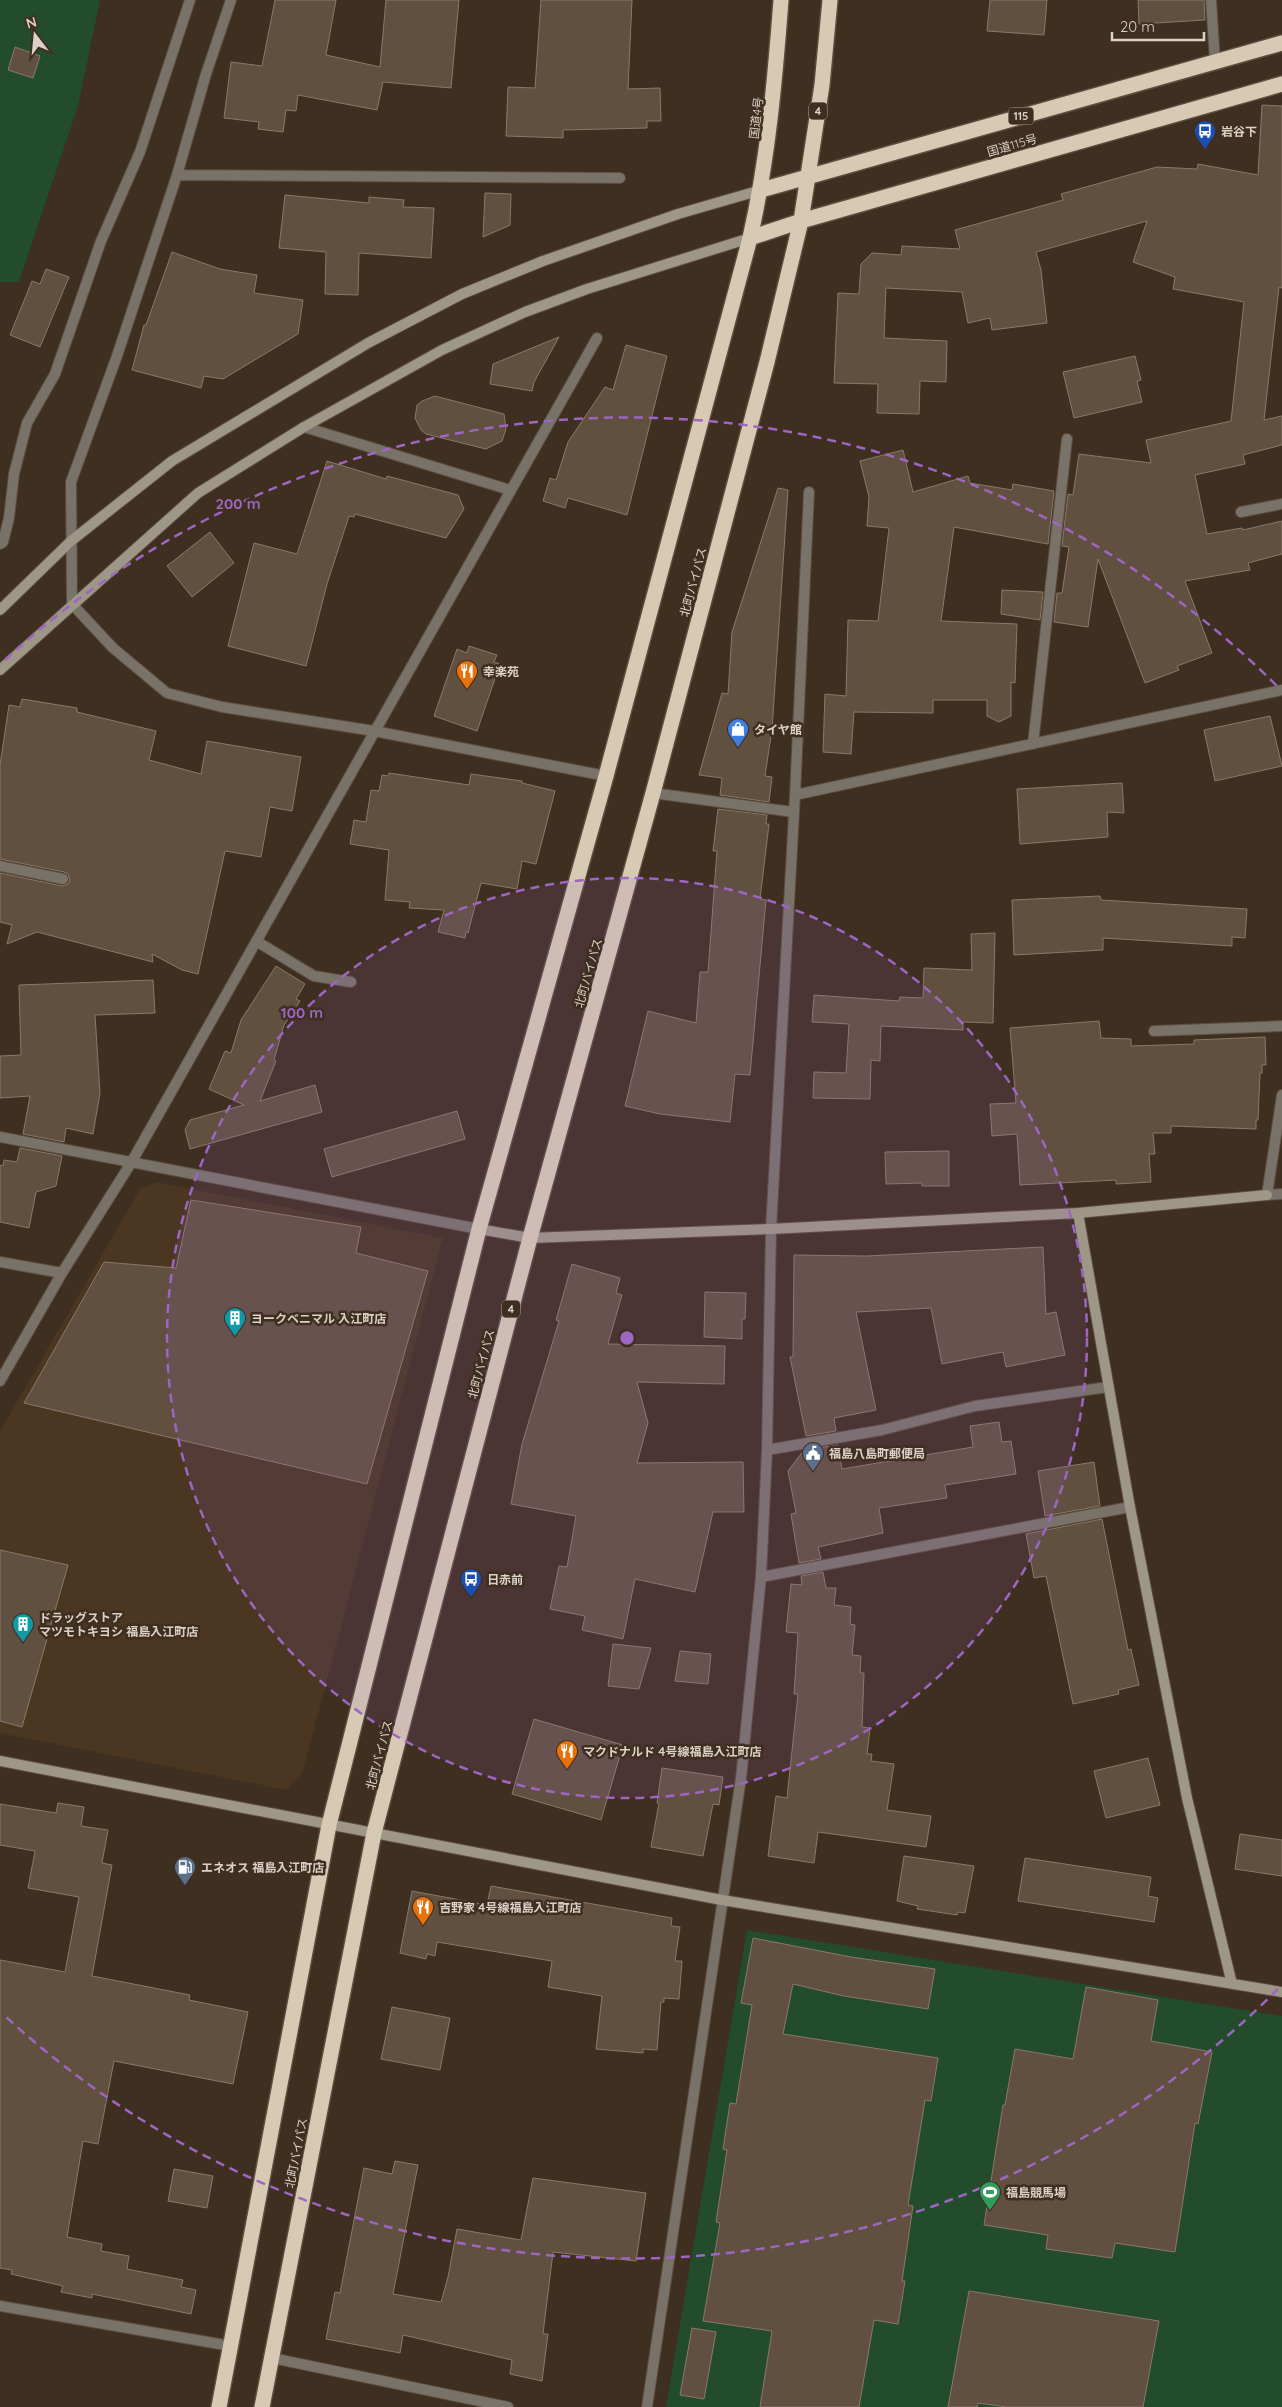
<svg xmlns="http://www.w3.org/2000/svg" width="1282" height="2407" font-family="Quicksand,'Noto Sans JP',sans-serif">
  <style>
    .built { fill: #4a3621 }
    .green { fill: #224c2c }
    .building { fill: #615040; stroke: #8b7968 }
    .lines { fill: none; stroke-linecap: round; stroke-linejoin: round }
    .street-casing { stroke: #5b4c3e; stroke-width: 12 }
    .secondary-casing { stroke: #5b4c3e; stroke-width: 12 }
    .highway-casing { stroke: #5b4c3e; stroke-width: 18 }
    .street { stroke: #787269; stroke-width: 10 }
    .secondary { stroke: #9e9687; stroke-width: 10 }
    .highway { stroke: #d7c9b3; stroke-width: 15 }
    .ring { fill: none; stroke: #9d66c2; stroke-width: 2.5; stroke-dasharray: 9 6 }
    .labels { text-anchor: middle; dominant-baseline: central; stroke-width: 5; stroke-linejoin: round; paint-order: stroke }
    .shield { fill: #3f2f20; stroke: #aca095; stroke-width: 1 }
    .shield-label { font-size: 11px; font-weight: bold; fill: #dbd1c7 }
    .street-label { font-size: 12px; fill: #dbd1c7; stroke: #3f2f20 }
    .poi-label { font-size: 12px; font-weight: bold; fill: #dbd1c7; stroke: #3f2f20; text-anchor: start }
    .centre { fill: #9d66c2; stroke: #3f2f20; stroke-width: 2.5 }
    .ring-label { font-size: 15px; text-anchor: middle; font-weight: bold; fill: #9d66c2; stroke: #3f2f20; stroke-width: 5; stroke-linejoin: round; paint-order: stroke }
  </style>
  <rect width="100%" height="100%" fill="#3f2f20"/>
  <path class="built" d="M 157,1182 L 443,1238 L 303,1772 L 286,1790 L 0,1733 L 0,1431 L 140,1189 Z"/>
  <path class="green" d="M 0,0 L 100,0 L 78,106 L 19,282 L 0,282 Z
    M 747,1930 L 1282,2016 L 1282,2407 L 666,2407 Z"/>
  <path class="building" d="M 275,0 L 336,0 L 326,55 L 380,67 L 386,0 L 459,0 L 451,88 L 383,82 L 377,110 L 298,95 L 296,111 L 286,110 L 283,132 L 258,129 L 259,122 L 224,118 L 231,62 L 262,66 Z
    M 541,0 L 632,0 L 628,89 L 660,88 L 661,121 L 647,121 L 647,128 L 563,130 L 563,138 L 506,136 L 508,87 L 535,88 Z
    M 990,0 L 1047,0 L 1044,35 L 987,31 Z
    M 1138,0 L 1204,0 L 1205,20 L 1139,24 Z
    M 15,47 L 40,56 L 33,78 L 8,70 Z
    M 1262,105 L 1282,106 L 1282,288 L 1279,287 L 1264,420 L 1282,416 L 1282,445 L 1243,455 L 1245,464 L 1195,475 L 1207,534 L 1242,528 L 1243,530 L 1282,521 L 1282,554 L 1248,563 L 1250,570 L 1185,581 L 1212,653 L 1177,666 L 1179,670 L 1145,683 L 1098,559 L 1088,627 L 1054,622 L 1057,593 L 1062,593 L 1069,547 L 1062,546 L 1068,494 L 1073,495 L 1079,454 L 1151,463 L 1146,440 L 1231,421 L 1244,302 L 1173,289 L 1175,277 L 1133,262 L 1147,221 L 1036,252 L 1041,270 L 1047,323 L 992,330 L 990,318 L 968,323 L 962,292 L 886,288 L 884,338 L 947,341 L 946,382 L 920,381 L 919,414 L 877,413 L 878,384 L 834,383 L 838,293 L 859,294 L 861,264 L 872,253 L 901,255 L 902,246 L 960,249 L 955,230 L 1063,200 L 1061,194 L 1157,167 L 1197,169 L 1198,164 L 1258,175 Z
    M 485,193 L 511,194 L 510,225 L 483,237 Z
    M 285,195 L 369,203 L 369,197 L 404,200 L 403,207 L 434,208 L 431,258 L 359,253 L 358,295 L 325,294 L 326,252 L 279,248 Z
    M 172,252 L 220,269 L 257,275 L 254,293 L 303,300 L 298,334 L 223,379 L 204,376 L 201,388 L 132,370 L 144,325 L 146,325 Z
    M 46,269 L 69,277 L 40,347 L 10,335 L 32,281 L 40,284 Z
    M 559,337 L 534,382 L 532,391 L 490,384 L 493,364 Z
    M 626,345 L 667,356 L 627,515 L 568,498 L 565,508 L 543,501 L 550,478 L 556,480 L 568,442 L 605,387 L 613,390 Z
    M 1135,356 L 1141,380 L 1137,381 L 1142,402 L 1074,418 L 1063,372 Z
    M 435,396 L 504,414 L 506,429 L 502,441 L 486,449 L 426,434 L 421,430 L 415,418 L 417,405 L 422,401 Z
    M 903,450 L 913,492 L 968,476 L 970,483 L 1012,490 L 1013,484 L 1054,491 L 1048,544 L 954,527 L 941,621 L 1017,624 L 1015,683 L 1011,682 L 1011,716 L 999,722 L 987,716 L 987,700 L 933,700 L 933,713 L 854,712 L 851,754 L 823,752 L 825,694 L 846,696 L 848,620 L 878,621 L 889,528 L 867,526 L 869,497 L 860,461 Z
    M 327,461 L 386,479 L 387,476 L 458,495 L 464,509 L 446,538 L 355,514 L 354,517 L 349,516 L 327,584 L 306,666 L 228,646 L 254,543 L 297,554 Z
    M 778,488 L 788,490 L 772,729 L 765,776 L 772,777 L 769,802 L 720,795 L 722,778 L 699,775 L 722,693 L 728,694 L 732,632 Z
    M 210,532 L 234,563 L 192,597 L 167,566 Z
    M 1002,590 L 1043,592 L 1040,620 L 1001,614 Z
    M 469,646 L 497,655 L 494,662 L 500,664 L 477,731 L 434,716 L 457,649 L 467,653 Z
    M 22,699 L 77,708 L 77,712 L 156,731 L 149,760 L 201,774 L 207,741 L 301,757 L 292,811 L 270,807 L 261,857 L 225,851 L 198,974 L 182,970 L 152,954 L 153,962 L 37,932 L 7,944 L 12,925 L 0,922 L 0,873 L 62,886 L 68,884 L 70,880 L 68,874 L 64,872 L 0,859 L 0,765 L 9,705 L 20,707 Z
    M 1270,716 L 1282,766 L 1215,781 L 1204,730 Z
    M 389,773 L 469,785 L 471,774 L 522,781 L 522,783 L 555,791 L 536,864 L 522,861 L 517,889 L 481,883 L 468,933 L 466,932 L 465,938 L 438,932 L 444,910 L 409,908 L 410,902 L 385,900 L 389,850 L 350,844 L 354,820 L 366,822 L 371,790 L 379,791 L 382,775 L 388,776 Z
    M 1122,783 L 1124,813 L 1107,812 L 1108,837 L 1020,844 L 1017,789 Z
    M 718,809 L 767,815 L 766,824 L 769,824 L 760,899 L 766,900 L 750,1075 L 735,1074 L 730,1122 L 660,1114 L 625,1106 L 648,1011 L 696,1023 L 700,972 L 708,972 L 717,851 L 713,851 Z
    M 1100,896 L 1101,900 L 1247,909 L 1245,938 L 1232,937 L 1232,946 L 1103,938 L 1103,950 L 1014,955 L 1012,900 Z
    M 995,933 L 993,1023 L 963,1022 L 963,1030 L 881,1026 L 880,1061 L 871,1060 L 870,1099 L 813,1098 L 814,1072 L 846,1073 L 849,1024 L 812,1022 L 814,995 L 899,1001 L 900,997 L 923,998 L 924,968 L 972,970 L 971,934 Z
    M 276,966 L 305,984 L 296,999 L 300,1001 L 284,1025 L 274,1060 L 276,1061 L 260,1101 L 315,1085 L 322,1112 L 190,1149 L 185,1130 L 190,1120 L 244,1105 L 209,1089 L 225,1051 L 231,1053 L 241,1020 Z
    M 153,980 L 155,1013 L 95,1015 L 100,1093 L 93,1134 L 66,1128 L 64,1142 L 23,1134 L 30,1096 L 0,1098 L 0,1056 L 21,1055 L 19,985 Z
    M 1099,1021 L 1101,1038 L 1131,1039 L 1131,1046 L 1194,1044 L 1194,1040 L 1265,1037 L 1266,1065 L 1262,1065 L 1262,1073 L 1260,1073 L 1258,1120 L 1256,1120 L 1256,1129 L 1171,1126 L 1171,1133 L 1153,1133 L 1155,1154 L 1149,1154 L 1151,1182 L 1116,1184 L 1116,1180 L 1020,1185 L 1017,1134 L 992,1136 L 990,1104 L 1016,1103 L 1010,1028 Z
    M 457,1111 L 465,1139 L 332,1177 L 324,1149 Z
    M 20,1148 L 62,1156 L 56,1186 L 36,1192 L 29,1228 L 0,1222 L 0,1165 L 3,1166 L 4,1160 L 17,1162 Z
    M 949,1151 L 949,1186 L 922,1186 L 922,1183 L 886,1184 L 885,1152 Z
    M 191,1200 L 361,1227 L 356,1253 L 428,1271 L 367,1484 L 24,1403 L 104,1262 L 176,1268 Z
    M 1043,1247 L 1046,1314 L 1056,1312 L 1065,1355 L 1006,1367 L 1003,1352 L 942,1364 L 931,1308 L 856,1312 L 876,1410 L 834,1418 L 836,1431 L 806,1436 L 790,1357 L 793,1357 L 794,1255 L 867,1256 Z
    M 572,1264 L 620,1278 L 616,1293 L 622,1295 L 608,1344 L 725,1346 L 724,1384 L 637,1382 L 648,1423 L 637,1463 L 743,1462 L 744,1512 L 713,1512 L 695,1592 L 635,1579 L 623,1639 L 582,1630 L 585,1616 L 550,1609 L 559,1566 L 567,1567 L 576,1516 L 511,1504 L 522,1444 L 559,1321 L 556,1320 Z
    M 705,1292 L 746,1293 L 745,1319 L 742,1319 L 742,1339 L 704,1337 Z
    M 999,1422 L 1002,1442 L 1011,1441 L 1016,1474 L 945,1485 L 947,1498 L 879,1508 L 883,1533 L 818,1547 L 821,1559 L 799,1563 L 791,1514 L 796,1513 L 788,1471 L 804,1450 L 838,1445 L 842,1469 L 973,1447 L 970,1426 Z
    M 1094,1462 L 1100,1506 L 1045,1516 L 1038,1471 Z
    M 1102,1519 L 1128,1650 L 1131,1649 L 1139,1685 L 1118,1690 L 1119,1694 L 1073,1704 L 1046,1576 L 1034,1578 L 1026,1534 Z
    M 0,1550 L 68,1565 L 22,1727 L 0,1721 Z
    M 823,1572 L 826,1588 L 836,1588 L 834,1605 L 851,1607 L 850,1624 L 855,1625 L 852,1655 L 861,1656 L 860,1673 L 864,1673 L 862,1727 L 870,1728 L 867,1754 L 872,1754 L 871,1761 L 894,1764 L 887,1810 L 931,1816 L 926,1847 L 818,1832 L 814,1863 L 768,1856 L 776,1796 L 787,1798 L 798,1694 L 794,1694 L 798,1633 L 786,1632 L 791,1584 L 802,1585 L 801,1576 Z
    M 613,1644 L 651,1648 L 639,1689 L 608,1686 Z
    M 680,1651 L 711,1654 L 708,1684 L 675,1681 Z
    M 534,1719 L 623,1745 L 601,1820 L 512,1794 Z
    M 1148,1758 L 1160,1805 L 1106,1818 L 1094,1771 Z
    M 662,1768 L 723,1777 L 719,1805 L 713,1804 L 703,1856 L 651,1847 L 659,1803 L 657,1803 Z
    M 58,1803 L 84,1807 L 81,1826 L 108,1830 L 102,1863 L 112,1865 L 92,1976 L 190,1995 L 189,2000 L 248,2012 L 233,2084 L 114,2061 L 98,2144 L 83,2141 L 67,2237 L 102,2244 L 101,2251 L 129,2256 L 127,2269 L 183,2280 L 181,2287 L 196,2290 L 191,2314 L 92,2294 L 92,2298 L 61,2292 L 63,2286 L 11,2274 L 12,2270 L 0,2268 L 0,1960 L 65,1972 L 79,1897 L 28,1888 L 35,1851 L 0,1845 L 0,1804 L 56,1813 Z
    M 1240,1834 L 1282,1840 L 1282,1876 L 1235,1869 Z
    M 904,1856 L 974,1866 L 965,1913 L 958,1912 L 957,1915 L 917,1909 L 918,1906 L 897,1901 Z
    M 1025,1858 L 1151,1877 L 1148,1896 L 1158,1898 L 1154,1922 L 1018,1901 Z
    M 491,1886 L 672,1918 L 671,1926 L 680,1927 L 675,1961 L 682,1961 L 679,1999 L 664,1998 L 664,2002 L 661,2002 L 657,2050 L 643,2049 L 643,2053 L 596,2049 L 602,1996 L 548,1987 L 552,1961 L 437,1942 L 435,1956 L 427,1954 L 426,1959 L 400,1953 L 412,1891 L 487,1905 Z
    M 753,1938 L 851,1957 L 935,1969 L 928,2009 L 844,1996 L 793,1984 L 783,2034 L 938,2058 L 931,2101 L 925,2100 L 908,2205 L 913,2206 L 902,2281 L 905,2281 L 898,2324 L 874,2320 L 859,2407 L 760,2407 L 772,2331 L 703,2321 L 720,2223 L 716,2222 L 727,2150 L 723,2149 L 730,2103 L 736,2104 L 752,2005 L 741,2003 Z
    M 1086,1987 L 1158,2000 L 1151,2041 L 1212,2052 L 1198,2124 L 1195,2123 L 1175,2252 L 1115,2243 L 1112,2258 L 1046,2249 L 1048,2235 L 984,2225 L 1003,2105 L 1005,2105 L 1015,2049 L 1073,2059 Z
    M 392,2007 L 450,2018 L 440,2070 L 381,2059 Z
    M 395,2161 L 418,2165 L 393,2294 L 441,2302 L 448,2277 L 457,2229 L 521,2240 L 533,2178 L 646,2193 L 636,2261 L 553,2252 L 543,2334 L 548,2334 L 542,2381 L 510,2374 L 512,2360 L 403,2335 L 400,2353 L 326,2339 L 335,2292 L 340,2293 L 364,2168 L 392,2174 Z
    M 174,2169 L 213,2176 L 207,2208 L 168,2201 Z
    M 969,2291 L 1159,2321 L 1143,2407 L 1006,2407 L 978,2403 L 977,2407 L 948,2407 Z
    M 692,2328 L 716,2332 L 704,2399 L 680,2395 Z"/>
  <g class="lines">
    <g class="street-casing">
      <path id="street" d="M 231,0 L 206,74 L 177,175 L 117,356 L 71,482 L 72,604 L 113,648 L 167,693 L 222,707 L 374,731 L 606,776
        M 1211,0 L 1215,61
        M 177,175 L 620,178
        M 304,427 L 510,490
        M 1241,512 L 1282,504
        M 0,544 L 3,542 L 9,518 L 14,474 L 27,423 L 55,374 L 101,241 L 140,152 L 190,0
        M 1033,744 L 1067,439
        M 653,793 L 793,812
        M 795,795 L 1282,690
        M 0,866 L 63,879
        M 256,941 L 314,976 L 351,982
        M 1154,1031 L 1282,1026
        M 1282,1095 L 1267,1195 L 1282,1194
        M 0,1137 L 479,1229
        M 0,1262 L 62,1273
        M 0,1381 L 62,1273 L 131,1163 L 597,338
        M 767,1450 L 882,1430 L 975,1406 L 1108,1387
        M 761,1577 L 1130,1507
        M 0,2306 L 231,2346
        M 272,2358 L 508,2407
        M 647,2407 L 741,1778 L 761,1577 L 767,1450 L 771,1229 L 795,795 L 809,492"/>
    </g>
    <g class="secondary-casing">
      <path id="secondary" d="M 0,610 L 71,541 L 172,461 L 368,343 L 462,294 L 543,261 L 678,214 L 761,190
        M 0,670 L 198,493 L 304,427 L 442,350 L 525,312 L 587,289 L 750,238
        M 1078,1213 L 1130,1507 L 1187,1798 L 1232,1984
        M 479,1229 L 530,1238 L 771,1229 L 1078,1213 L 1267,1195
        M 0,1761 L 722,1900 L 1282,1992"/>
    </g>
    <g class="highway-casing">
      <path id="highway" d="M 761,190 L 1282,43
        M 750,238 L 801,221 L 1282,84
        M 219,2407 L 329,1825 L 479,1229 L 606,776 L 750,238 C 768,159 775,80 781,0
        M 262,2407 L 374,1833 L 530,1238 L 653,793 L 767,362 L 801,221 L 822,85 L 830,0"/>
    </g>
    <use href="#street" class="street"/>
    <use href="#secondary" class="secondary"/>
    <use href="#highway" class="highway"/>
  </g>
  <circle cx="627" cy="1338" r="460" fill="#9d66c2" fill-opacity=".12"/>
  <g class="ring">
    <circle cx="627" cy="1338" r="460"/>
    <path d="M1278 1989A920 920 0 0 1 5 2016M5 660A920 920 0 0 1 1278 687"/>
  </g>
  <defs>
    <g id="bus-pin" transform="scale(1.125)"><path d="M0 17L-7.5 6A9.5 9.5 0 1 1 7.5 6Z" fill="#1a4fb4" stroke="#3f2f20"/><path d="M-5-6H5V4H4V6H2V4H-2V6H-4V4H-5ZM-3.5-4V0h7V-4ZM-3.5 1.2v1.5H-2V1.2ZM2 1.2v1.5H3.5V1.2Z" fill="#fff"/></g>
    <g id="restaurant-pin" transform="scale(1.125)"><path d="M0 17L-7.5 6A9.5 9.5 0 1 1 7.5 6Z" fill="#e8710a" stroke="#3f2f20"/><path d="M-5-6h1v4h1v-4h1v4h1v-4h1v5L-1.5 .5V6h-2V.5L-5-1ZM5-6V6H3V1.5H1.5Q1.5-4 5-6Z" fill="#fff"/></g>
    <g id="shop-pin" transform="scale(1.125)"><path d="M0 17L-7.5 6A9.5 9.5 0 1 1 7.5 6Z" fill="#3f7fe0" stroke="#3f2f20"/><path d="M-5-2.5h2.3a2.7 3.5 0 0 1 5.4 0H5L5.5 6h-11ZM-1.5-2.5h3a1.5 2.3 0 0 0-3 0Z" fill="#fff"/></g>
    <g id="building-pin" transform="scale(1.125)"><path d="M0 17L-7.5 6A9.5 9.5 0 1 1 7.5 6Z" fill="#0f9aa8" stroke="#3f2f20"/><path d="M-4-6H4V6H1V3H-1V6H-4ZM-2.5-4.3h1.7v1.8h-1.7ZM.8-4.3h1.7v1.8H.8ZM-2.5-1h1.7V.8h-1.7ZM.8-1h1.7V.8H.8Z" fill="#fff"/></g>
    <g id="civic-pin" transform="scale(1.125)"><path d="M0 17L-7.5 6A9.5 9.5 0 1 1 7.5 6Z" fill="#5c6f8a" stroke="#3f2f20"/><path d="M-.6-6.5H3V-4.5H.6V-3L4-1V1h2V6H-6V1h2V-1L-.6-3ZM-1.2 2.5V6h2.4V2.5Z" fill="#fff"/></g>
    <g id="fuel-pin" transform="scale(1.125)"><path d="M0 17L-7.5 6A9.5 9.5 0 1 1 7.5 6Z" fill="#5c6f8a" stroke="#3f2f20"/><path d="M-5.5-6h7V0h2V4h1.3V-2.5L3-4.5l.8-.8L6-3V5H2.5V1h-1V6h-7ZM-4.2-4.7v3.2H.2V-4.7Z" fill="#fff"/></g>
    <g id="stadium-pin" transform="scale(1.125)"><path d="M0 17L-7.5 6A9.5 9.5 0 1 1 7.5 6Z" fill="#2e9e5b" stroke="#3f2f20"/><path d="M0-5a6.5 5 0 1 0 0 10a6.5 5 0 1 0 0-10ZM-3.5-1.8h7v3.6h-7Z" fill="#fff"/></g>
  </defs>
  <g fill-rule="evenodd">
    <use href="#bus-pin" x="1205" y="131"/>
    <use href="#restaurant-pin" x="467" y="671"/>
    <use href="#shop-pin" x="738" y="729"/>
    <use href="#building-pin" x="235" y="1318"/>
    <use href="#civic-pin" x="813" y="1453"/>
    <use href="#bus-pin" x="471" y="1579"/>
    <use href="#building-pin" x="23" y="1624"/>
    <use href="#restaurant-pin" x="567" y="1751"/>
    <use href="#fuel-pin" x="185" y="1867"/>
    <use href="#restaurant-pin" x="423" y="1907"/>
    <use href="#stadium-pin" x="990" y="2192"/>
  </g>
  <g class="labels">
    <g class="shield">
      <rect x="809" y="102.5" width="18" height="17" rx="4"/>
      <rect x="1008.5" y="107.5" width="25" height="17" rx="4"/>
      <rect x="502" y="1300.5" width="18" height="17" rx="4"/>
    </g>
    <g class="shield-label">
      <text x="818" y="111">4</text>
      <text x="1021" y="116">115</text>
      <text x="511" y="1309">4</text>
    </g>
    <g class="street-label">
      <text transform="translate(756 118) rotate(-83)">国道4号</text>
      <text transform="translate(1012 145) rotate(-16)">国道115号</text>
      <text transform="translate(693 582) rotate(-75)">北町バイパス</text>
      <text transform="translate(588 973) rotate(-74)">北町バイパス</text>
      <text transform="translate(481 1364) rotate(-75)">北町バイパス</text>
      <text transform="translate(379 1755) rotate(-75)">北町バイパス</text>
      <text transform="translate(296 2153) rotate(-79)">北町バイパス</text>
    </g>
    <g class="poi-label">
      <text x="1221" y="131">岩谷下</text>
      <text x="483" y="671">幸楽苑</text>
      <text x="754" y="729">タイヤ館</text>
      <text x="251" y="1318">ヨークベニマル 入江町店</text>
      <text x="829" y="1453">福島八島町郵便局</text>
      <text x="487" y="1579">日赤前</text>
      <text x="39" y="1617">ドラッグストア<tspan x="39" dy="14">マツモトキヨシ 福島入江町店</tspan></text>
      <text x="583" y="1751">マクドナルド 4号線福島入江町店</text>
      <text x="201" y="1867">エネオス 福島入江町店</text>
      <text x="439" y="1907">吉野家 4号線福島入江町店</text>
      <text x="1006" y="2192">福島競馬場</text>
    </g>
  </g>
  <circle cx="627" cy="1338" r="8" class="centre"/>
  <g class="ring-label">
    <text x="238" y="509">200 m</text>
    <text x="302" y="1018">100 m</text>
  </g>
  <g transform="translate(35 35) rotate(344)" stroke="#3f2f20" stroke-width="4" paint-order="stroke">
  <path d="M0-4L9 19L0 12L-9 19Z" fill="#dbd1c7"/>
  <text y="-8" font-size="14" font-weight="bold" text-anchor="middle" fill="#dbd1c7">N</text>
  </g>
  <path d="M1112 32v8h92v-8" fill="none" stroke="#dbd1c7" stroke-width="2.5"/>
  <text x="1120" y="32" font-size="15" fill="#dbd1c7" stroke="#3f2f20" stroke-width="4" paint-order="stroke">20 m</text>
</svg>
